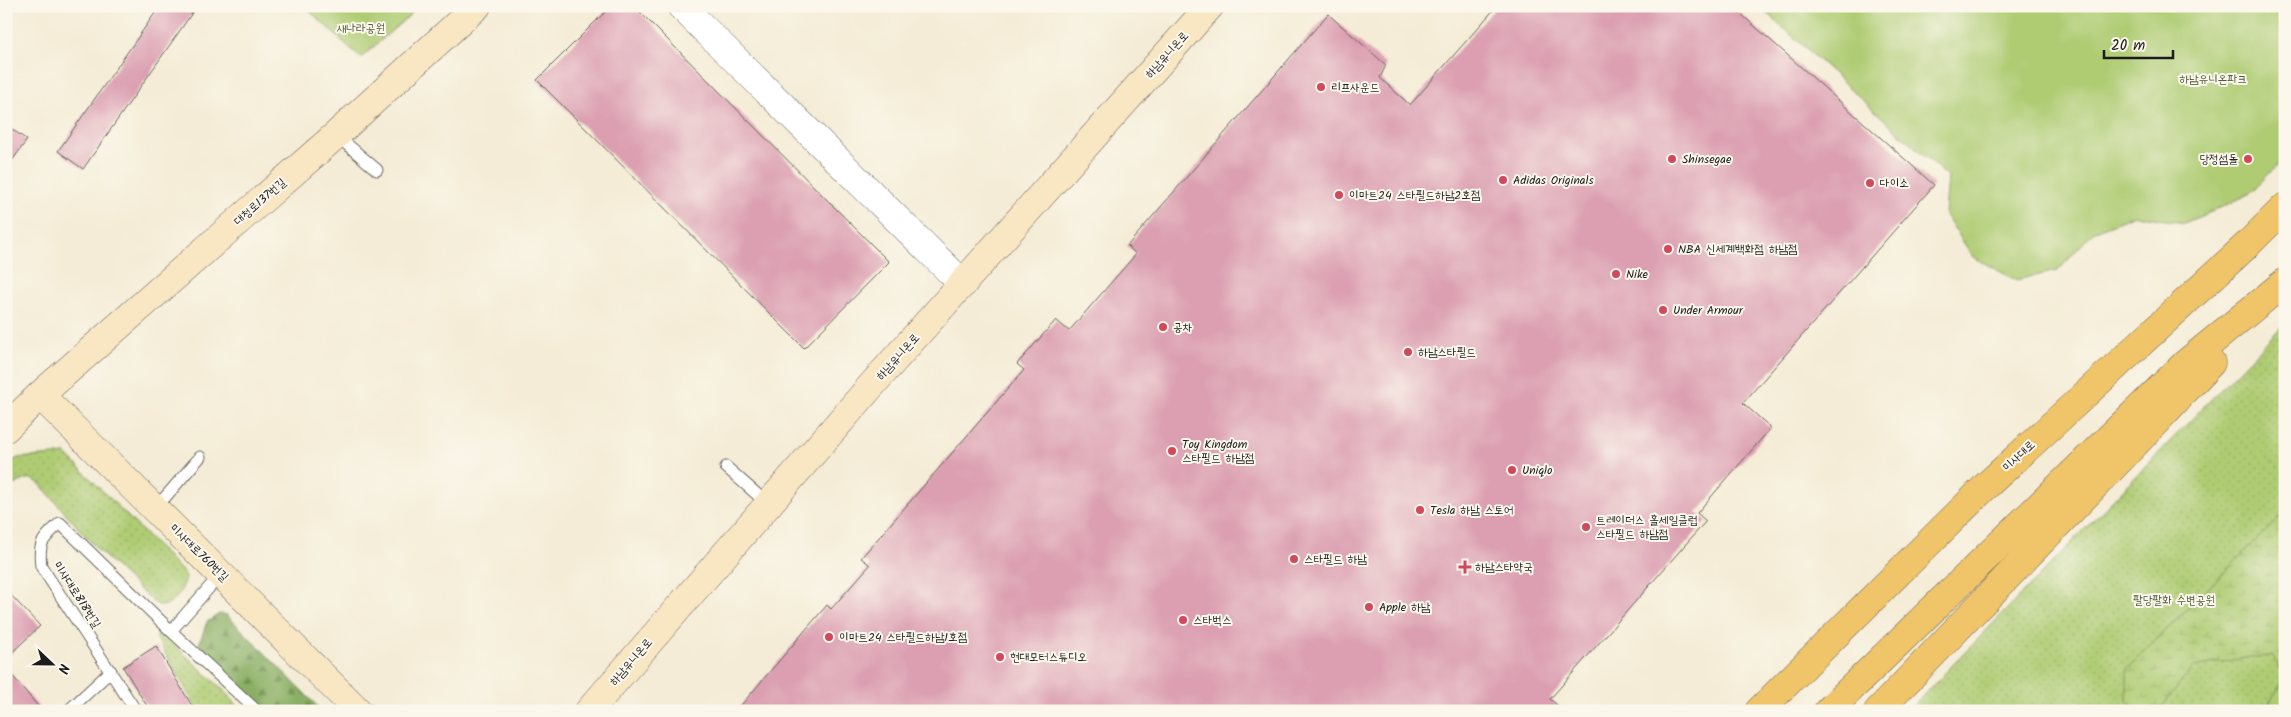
<svg xmlns="http://www.w3.org/2000/svg" width="2291" height="717" font-family="Kalam,'Poor Story',sans-serif">
  <style>
    .grass { fill: url(#grass-dots); stroke: #667448 }
    .forest { fill: url(#forest-firs); stroke: #546640 }
    .wetland { fill: url(#wetland-marsh); stroke: #667448 }
    .green { fill: #afcc73; stroke: #667448 }
    .building { fill: #db9fb1 }
    .lines { fill: none; stroke-linecap: round; stroke-linejoin: round }
    .service-casing { stroke: #68655d; stroke-width: 13 }
    .tertiary-casing { stroke: #68655d; stroke-width: 29 }
    .secondary-casing { stroke: #68655d; stroke-width: 29 }
    .primary-casing { stroke: #68655d; stroke-width: 29 }
    .service { stroke: #fff; stroke-width: 11 }
    .tertiary { stroke: #fff; stroke-width: 28 }
    .secondary { stroke: #f9e7c3; stroke-width: 28 }
    .primary { stroke: #f0c469; stroke-width: 28 }
    .poi-dot { fill: #d1495b; stroke: #fbf7ec; stroke-width: 2 }
    .labels { text-anchor: middle; dominant-baseline: central; stroke-width: 4; stroke-linejoin: round; paint-order: stroke }
    .park-label { font-size: 12px; fill: #4f5a3a; stroke: #fbf7ec }
    .street-label { font-size: 12px; fill: #1c1c1c; stroke: #fbf7ec }
    .poi-label { font-size: 12px; fill: #1c1c1c; stroke: #fbf7ec; text-anchor: start }
  </style>
  <defs>
    <pattern id="grass-dots" width="8" height="8" patternUnits="userSpaceOnUse" patternTransform="scale(1.25)"><rect width="8" height="8" fill="#afcc73"/><path d="M2 2h.1M6 6h.1" fill="none" stroke="#96af63" stroke-width="1.8" stroke-linecap="round"/></pattern>
    <pattern id="forest-firs" width="22" height="20" patternUnits="userSpaceOnUse" patternTransform="scale(1.25)"><rect width="22" height="20" fill="#8bb065"/><path d="M5 1l3.5 6h-7zM16 11l3.5 6h-7z" fill="#718e52"/></pattern>
    <pattern id="wetland-marsh" width="20" height="14" patternUnits="userSpaceOnUse" patternTransform="scale(1.25)"><rect width="20" height="14" fill="#afcc73"/><path d="M1 5h8M5 5V1M11 12h8M15 12V8" fill="none" stroke="#96af63"/></pattern>
  </defs>
  <rect width="100%" height="100%" fill="#fbf7ec"/>
  <filter id="ink" filterUnits="userSpaceOnUse"><feTurbulence type="fractalNoise" baseFrequency=".02" numOctaves="2"/><feDisplacementMap in="SourceGraphic" scale="10" xChannelSelector="R" yChannelSelector="G"/><feConvolveMatrix kernelMatrix="1 2 1 2 8 2 1 2 1" color-interpolation-filters="sRGB"/></filter>
  <filter id="wash" filterUnits="userSpaceOnUse"><feTurbulence type="fractalNoise" baseFrequency=".0096" numOctaves="4" result="noise"/><feDisplacementMap in="SourceGraphic" scale="20" xChannelSelector="R" yChannelSelector="G"/><feGaussianBlur stdDeviation="1.12" result="paint"/><feColorMatrix in="noise" values="0 0 0 0 0 0 0 0 0 0 0 0 0 0 0 0 0 1.4 0 .05"/><feComposite in="paint" operator="in"/></filter>
  <g filter="url(#wash)">
    <rect width="100%" height="100%" fill="#f4ecd6"/>
    <path class="grass" d="M 2285,323 L 2285,711 L 1908,711 Z
      M 66,454 L 184,573 L 186,577 C 183,589 175,605 161,606 L 153,602 L 96,548 L 39,483 L 29,478 L 6,488 L 6,465 L 18,458 Z
      M 161,633 L 228,694 L 240,711 L 198,711 L 156,637 Z"/>
    <path class="forest" d="M 219,614 L 227,615 L 322,711 L 266,711 L 199,644 L 207,622 Z"/>
    <path class="wetland" d="M 2285,512 L 2285,676 L 2272,656 L 2251,657 L 2193,667 L 2159,711 L 2135,711 L 2127,700 L 2127,669 Z
      M 2285,678 L 2285,711 L 2268,711 L 2269,703 Z"/>
    <path class="green" d="M 304,6 L 420,6 L 361,58 Z
      M 1759,6 L 2285,6 L 2285,158 L 2249,194 L 2218,209 L 2184,223 L 2135,215 L 2093,232 L 2058,271 L 2016,280 L 1973,257 L 1945,214 L 1948,177 Z"/>
    <g id="blocks">
      <path class="building" d="M 160,6 L 197,6 L 83,169 L 58,151 Z
        M 611,6 L 634,6 L 889,262 L 804,348 L 537,80 Z
        M 1497,6 L 1732,6 L 1934,185 L 1743,403 L 1771,428 L 1697,513 L 1706,521 L 1550,699 L 1564,711 L 736,711 L 827,605 L 831,609 L 870,565 L 861,558 L 1024,370 L 1017,364 L 1056,320 L 1069,331 L 1136,254 L 1127,246 L 1328,14 L 1386,65 L 1380,78 L 1410,105 Z
        M 6,125 L 27,140 L 6,169 Z
        M 6,590 L 40,626 L 6,658 Z
        M 156,646 L 195,711 L 150,711 L 123,667 Z
        M 6,668 L 42,711 L 6,711 Z"/>
    </g>
  </g>
  <g filter="url(#ink)">
    <use href="#blocks" fill-opacity="0" stroke="#68655d" stroke-width="1"/>
    <g class="lines">
      <g class="service-casing">
        <path id="service" d="M 336,135 L 377,170
          M 726,467 L 768,504
          M 154,510 L 200,457
          M 221,574 L 171,631 L 257,711
          M 68,711 L 111,671
          M 136,711 L 41,566 C 38,542 43,539 60,523 L 171,631"/>
      </g>
      <g class="tertiary-casing">
        <path id="tertiary" d="M 681,6 L 963,284"/>
      </g>
      <g class="secondary-casing">
        <path id="secondary" d="M 40,395 L 358,711
          M 6,428 L 40,395 L 336,135 L 477,6
          M 589,711 L 871,386 L 1210,6"/>
      </g>
      <g class="primary-casing">
        <path id="primary" d="M 1759,711 L 1985,487 L 2248,244 L 2285,207
          M 1828,711 L 2186,363 L 2285,282
          M 1878,711 L 2138,441 L 2211,363"/>
      </g>
      <use href="#service" class="service"/>
      <use href="#tertiary" class="tertiary"/>
      <use href="#secondary" class="secondary"/>
      <use href="#primary" class="primary"/>
    </g>
  </g>
  <g class="poi-dot">
    <circle cx="1321" cy="87" r="5"/>
    <circle cx="1672" cy="159" r="5"/>
    <circle cx="2248" cy="159" r="5"/>
    <circle cx="1503" cy="180" r="5"/>
    <circle cx="1870" cy="183" r="5"/>
    <circle cx="1339" cy="195" r="5"/>
    <circle cx="1668" cy="249" r="5"/>
    <circle cx="1616" cy="274" r="5"/>
    <circle cx="1663" cy="310" r="5"/>
    <circle cx="1163" cy="327" r="5"/>
    <circle cx="1408" cy="352" r="5"/>
    <circle cx="1172" cy="451" r="5"/>
    <circle cx="1512" cy="470" r="5"/>
    <circle cx="1420" cy="510" r="5"/>
    <circle cx="1586" cy="527" r="5"/>
    <circle cx="1294" cy="559" r="5"/>
    <path d="M1462.5 559.5h5v5h5v5h-5v5h-5v-5h-5v-5h5z"/>
    <circle cx="1369" cy="607" r="5"/>
    <circle cx="1183" cy="620" r="5"/>
    <circle cx="829" cy="637" r="5"/>
    <circle cx="1000" cy="657" r="5"/>
  </g>
  <g class="labels">
    <g class="park-label">
      <text x="361" y="28">새나라공원</text>
      <text x="2213" y="79">하남유니온파크</text>
      <text x="2174" y="600">팔당팔화 수변공원</text>
    </g>
    <g class="street-label">
      <text transform="translate(1167 55) rotate(-48)">하남유니온로</text>
      <text transform="translate(260 202) rotate(-41)">대청로137번길</text>
      <text transform="translate(898 357) rotate(-48)">하남유니온로</text>
      <text transform="translate(2019 456) rotate(-43)">미사대로</text>
      <text transform="translate(199 553) rotate(44)">미사대로760번길</text>
      <text transform="translate(77 595) rotate(57)">미사대로818번길</text>
      <text transform="translate(631 662) rotate(-49)">하남유니온로</text>
    </g>
    <g class="poi-label">
      <text x="1331" y="87">리프사운드</text>
      <text x="1682" y="159">Shinsegae</text>
      <text x="2238" y="159" text-anchor="end">당정섬돌</text>
      <text x="1513" y="180">Adidas Originals</text>
      <text x="1880" y="183">다이소</text>
      <text x="1349" y="195">이마트24 스타필드하남2호점</text>
      <text x="1678" y="249">NBA 신세계백화점 하남점</text>
      <text x="1626" y="274">Nike</text>
      <text x="1673" y="310">Under Armour</text>
      <text x="1173" y="327">공차</text>
      <text x="1418" y="352">하남스타필드</text>
      <text x="1182" y="444">Toy Kingdom<tspan x="1182" dy="14">스타필드 하남점</tspan></text>
      <text x="1522" y="470">Uniqlo</text>
      <text x="1430" y="510">Tesla 하남 스토어</text>
      <text x="1596" y="520">트레이더스 홀세일클럽<tspan x="1596" dy="14">스타필드 하남점</tspan></text>
      <text x="1304" y="559">스타필드 하남</text>
      <text x="1475" y="567">하남스타약국</text>
      <text x="1379" y="607">Apple 하남</text>
      <text x="1193" y="620">스타벅스</text>
      <text x="839" y="637">이마트24 스타필드하남1호점</text>
      <text x="1010" y="657">현대모터스튜디오</text>
    </g>
  </g>
  <rect width="2291" height="717" fill="none" stroke="#fbf7ec" stroke-width="25"/>
  <g transform="translate(52 664) rotate(112)" stroke="#fbf7ec" stroke-width="4" paint-order="stroke">
  <path d="M0-4L9 19L0 12L-9 19Z" fill="#1c1c1c"/>
  <text y="-8" font-size="14" font-weight="bold" text-anchor="middle" fill="#1c1c1c">N</text>
  </g>
  <path d="M2104 50v8h69v-8" fill="none" stroke="#1c1c1c" stroke-width="2.5"/>
  <text x="2111" y="50" font-size="15" fill="#1c1c1c" stroke="#fbf7ec" stroke-width="4" paint-order="stroke">20 m</text>
</svg>
